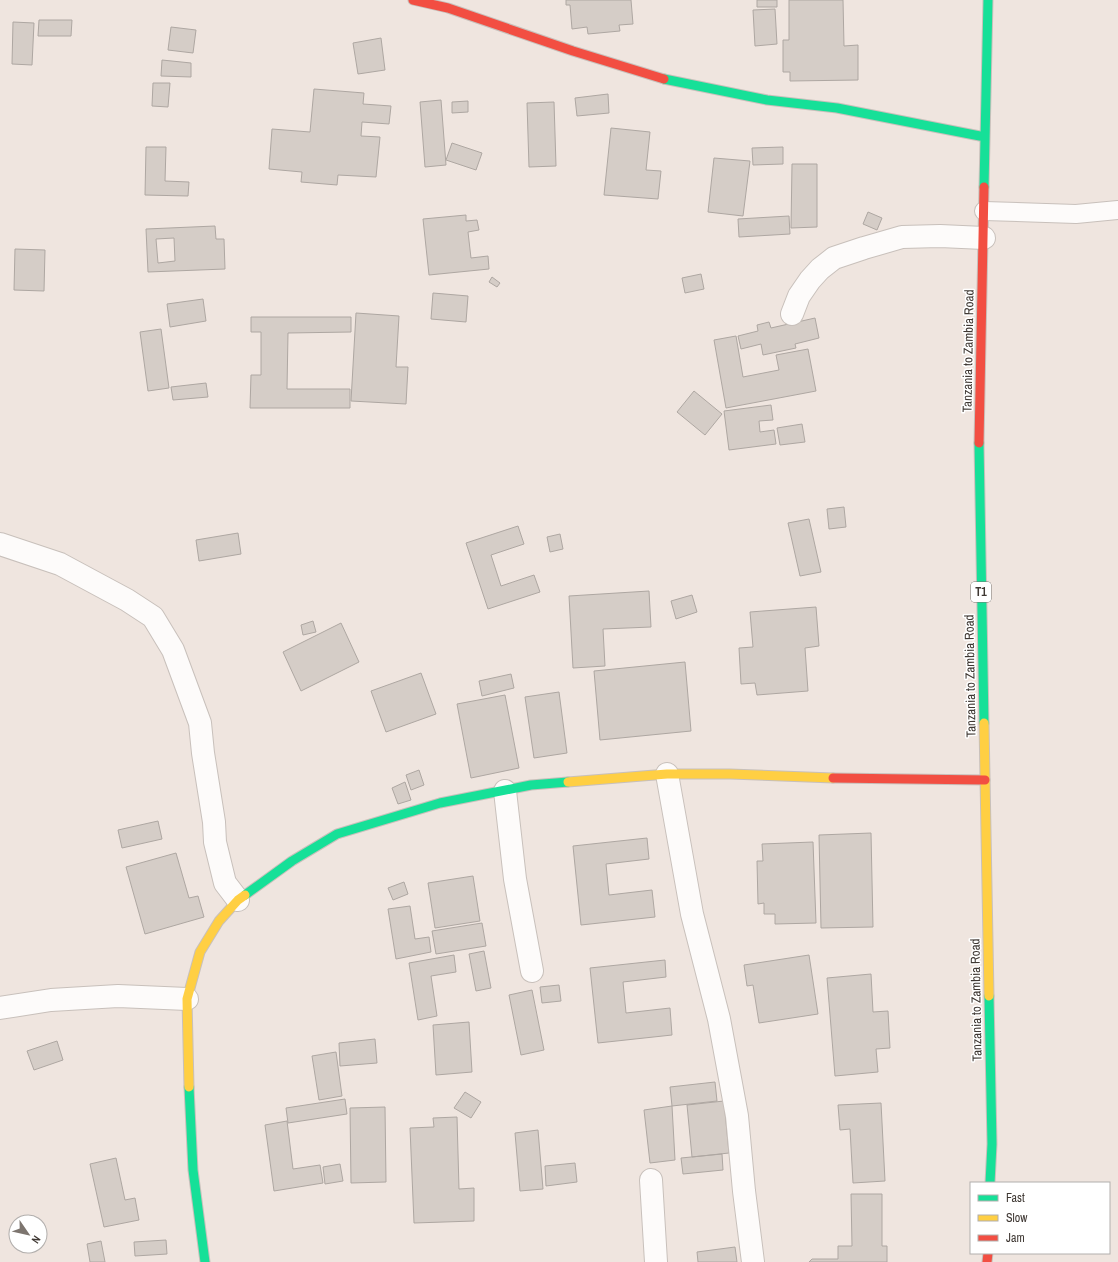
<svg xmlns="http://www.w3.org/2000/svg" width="1118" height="1262" font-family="'Archivo Narrow',sans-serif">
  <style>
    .building { fill: #d5cdc7; stroke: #aea7a2; fill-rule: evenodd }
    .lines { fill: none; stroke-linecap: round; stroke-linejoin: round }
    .lane-casing { stroke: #c8c0bb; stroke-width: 20 }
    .street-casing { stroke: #c8c0bb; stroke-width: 24 }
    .fast-casing { stroke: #c8c0bb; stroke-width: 11 }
    .slow-casing { stroke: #c8c0bb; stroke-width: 11 }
    .jam-casing { stroke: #c8c0bb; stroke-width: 11 }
    .lane { stroke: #fdfbfa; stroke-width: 18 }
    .street { stroke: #fdfbfa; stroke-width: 22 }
    .fast { stroke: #16e098; stroke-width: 9 }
    .slow { stroke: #ffcf43; stroke-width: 9 }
    .jam { stroke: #f24e42; stroke-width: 9 }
    .labels { text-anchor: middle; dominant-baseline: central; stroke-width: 3; stroke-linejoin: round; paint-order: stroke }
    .shield { fill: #fff; stroke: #797470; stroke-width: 1 }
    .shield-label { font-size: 12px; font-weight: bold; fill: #3f3833 }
    .street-label { font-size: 13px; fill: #3f3833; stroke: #fff }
  </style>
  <rect width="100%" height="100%" fill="#efe5df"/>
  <path class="building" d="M 566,0 L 631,0 L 633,24 L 619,25 L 620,31 L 588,34 L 587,27 L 572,29 L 570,5 L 566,5 Z
    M 757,0 L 777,0 L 777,7 L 757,7 Z
    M 789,0 L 843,0 L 844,46 L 858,45 L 858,80 L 790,81 L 790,72 L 783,72 L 783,40 L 789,40 Z
    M 775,9 L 777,44 L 755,46 L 753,10 Z
    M 39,20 L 72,20 L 71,36 L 38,36 Z
    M 13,22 L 34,23 L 32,65 L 12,64 Z
    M 171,27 L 196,30 L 193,53 L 168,50 Z
    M 381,38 L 385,70 L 358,74 L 353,43 Z
    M 162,60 L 191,63 L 191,77 L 161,76 Z
    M 153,83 L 170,83 L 168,107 L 152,106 Z
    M 314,89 L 364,93 L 363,104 L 391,106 L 389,124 L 362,122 L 361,136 L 380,137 L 376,177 L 338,175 L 337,185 L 301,182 L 302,172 L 269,169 L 272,129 L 310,132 Z
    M 608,94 L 609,113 L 577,116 L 575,98 Z
    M 441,100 L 446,165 L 425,167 L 420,102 Z
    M 468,101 L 468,112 L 452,113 L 452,102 Z
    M 554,102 L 556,166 L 529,167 L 527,103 Z
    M 611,128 L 650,132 L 646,170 L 661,171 L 658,199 L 604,195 Z
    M 452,143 L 482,153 L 476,170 L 446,160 Z
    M 146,147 L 166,147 L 165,181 L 189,182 L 188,196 L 145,195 Z
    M 783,147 L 783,164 L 753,165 L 752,148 Z
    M 714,158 L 750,161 L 743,216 L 708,212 Z
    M 792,164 L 817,164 L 817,227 L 791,228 Z
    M 868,212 L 882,218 L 877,230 L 863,224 Z
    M 466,215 L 466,221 L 477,220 L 479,230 L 468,232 L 471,258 L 488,256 L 489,269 L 429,275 L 423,219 Z
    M 789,216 L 790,234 L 739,237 L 738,219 Z
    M 215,226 L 216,239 L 224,239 L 225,269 L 148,272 L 146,229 ZM 174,238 L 175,261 L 158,263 L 156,239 Z
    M 15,249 L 45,250 L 44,291 L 14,290 Z
    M 701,274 L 704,289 L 685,293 L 682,278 Z
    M 492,277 L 500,283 L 497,287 L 489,282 Z
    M 433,293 L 468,296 L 466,322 L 431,319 Z
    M 203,299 L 206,321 L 170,327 L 167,304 Z
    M 356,313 L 399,316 L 396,367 L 408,367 L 406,404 L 351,401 Z
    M 251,317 L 351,317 L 351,332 L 288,333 L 287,389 L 350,389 L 350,408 L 250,408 L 251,375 L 261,375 L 261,332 L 251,332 Z
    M 815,318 L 819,338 L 795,344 L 796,348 L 763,355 L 761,344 L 741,349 L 738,336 L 758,331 L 757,325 L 769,322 L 771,328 Z
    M 161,329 L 169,388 L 148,391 L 140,332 Z
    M 736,336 L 743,377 L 779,370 L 776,355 L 808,349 L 816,391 L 726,408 L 714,340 Z
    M 206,383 L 208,397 L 173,400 L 171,387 Z
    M 694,391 L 722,414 L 705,435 L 677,412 Z
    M 771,405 L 773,420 L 759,421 L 760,432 L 774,430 L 776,444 L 729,450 L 724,411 Z
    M 802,424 L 805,442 L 780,445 L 777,428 Z
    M 844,507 L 846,527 L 829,529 L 827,509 Z
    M 809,519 L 821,572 L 800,576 L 788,523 Z
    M 518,526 L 524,544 L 491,555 L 501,586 L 534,575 L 540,592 L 488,609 L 466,543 Z
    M 238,533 L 241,554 L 199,561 L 196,540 Z
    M 560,534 L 563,549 L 550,552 L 547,537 Z
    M 649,591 L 651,627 L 603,629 L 605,666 L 573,668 L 569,596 Z
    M 692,595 L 697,612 L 676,619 L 671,601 Z
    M 816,607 L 819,646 L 805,648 L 808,691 L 757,695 L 755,683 L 741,684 L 739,648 L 753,647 L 750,612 Z
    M 313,621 L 316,632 L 303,635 L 301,625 Z
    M 341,623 L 359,662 L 301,691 L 283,652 Z
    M 685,662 L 691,731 L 600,740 L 594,671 Z
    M 421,673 L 436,714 L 386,732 L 371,691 Z
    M 511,674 L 514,688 L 482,696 L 479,681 Z
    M 559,692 L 567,753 L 534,758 L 525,697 Z
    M 505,695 L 519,768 L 471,778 L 457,704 Z
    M 419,770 L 424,785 L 411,790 L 406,775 Z
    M 405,782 L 411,800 L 398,804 L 392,788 Z
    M 158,821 L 162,839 L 122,848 L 118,830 Z
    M 871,833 L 873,927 L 821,928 L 819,835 Z
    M 647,838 L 649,859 L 606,864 L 609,895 L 652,890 L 655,917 L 581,925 L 573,846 Z
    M 813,842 L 816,923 L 775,924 L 775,914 L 764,914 L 764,903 L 758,904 L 757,861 L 763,861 L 762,844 Z
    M 176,853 L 189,898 L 198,896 L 204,917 L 145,934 L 126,867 Z
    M 473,876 L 480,921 L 435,928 L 428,883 Z
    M 404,882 L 408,894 L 393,900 L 388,888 Z
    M 410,906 L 415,939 L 429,937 L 431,952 L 396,959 L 388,909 Z
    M 482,923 L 486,946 L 436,954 L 432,931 Z
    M 484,951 L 491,988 L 476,991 L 469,954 Z
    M 454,955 L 456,972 L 431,976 L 437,1016 L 418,1020 L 409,963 Z
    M 809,955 L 818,1014 L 759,1023 L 753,985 L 747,986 L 744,965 Z
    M 665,960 L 666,977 L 623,982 L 626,1013 L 670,1008 L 672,1035 L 598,1043 L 590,968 Z
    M 871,974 L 873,1012 L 888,1011 L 890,1048 L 876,1049 L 878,1072 L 835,1076 L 827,978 Z
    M 559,985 L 561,1001 L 542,1003 L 540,987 Z
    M 532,990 L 544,1050 L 521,1055 L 509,995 Z
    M 469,1022 L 472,1072 L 436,1075 L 433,1025 Z
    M 375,1039 L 377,1063 L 340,1066 L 339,1043 Z
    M 57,1041 L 63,1060 L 34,1070 L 27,1051 Z
    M 336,1052 L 342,1096 L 319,1100 L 312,1056 Z
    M 715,1082 L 717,1101 L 672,1106 L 670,1087 Z
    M 465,1092 L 481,1102 L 471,1118 L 454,1108 Z
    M 345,1099 L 347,1114 L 288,1123 L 286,1108 Z
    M 724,1101 L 729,1153 L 692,1157 L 687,1105 Z
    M 881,1103 L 885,1181 L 853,1183 L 850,1129 L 840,1130 L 838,1105 Z
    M 672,1106 L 675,1160 L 650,1163 L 644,1110 Z
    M 385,1107 L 386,1182 L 351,1183 L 350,1108 Z
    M 457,1117 L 459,1189 L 474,1188 L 474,1221 L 414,1223 L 410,1128 L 434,1127 L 433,1118 Z
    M 287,1121 L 293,1169 L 320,1165 L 323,1183 L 274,1191 L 265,1125 Z
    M 538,1130 L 543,1189 L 520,1191 L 515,1133 Z
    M 722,1154 L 723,1170 L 683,1174 L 681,1158 Z
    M 116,1158 L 125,1200 L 135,1198 L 139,1220 L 104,1227 L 90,1164 Z
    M 575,1163 L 577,1182 L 546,1186 L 545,1166 Z
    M 340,1164 L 343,1181 L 325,1184 L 323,1167 Z
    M 851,1194 L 882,1194 L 882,1246 L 887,1246 L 887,1262 L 809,1262 L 812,1259 L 838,1259 L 838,1246 L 852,1246 Z
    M 166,1240 L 167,1254 L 135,1256 L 134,1242 Z
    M 101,1241 L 105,1262 L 90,1262 L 87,1244 Z
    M 735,1247 L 737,1262 L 698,1262 L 697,1252 Z"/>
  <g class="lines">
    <g class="lane-casing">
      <path id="lane" d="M 984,211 L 1076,214 L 1118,210"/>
    </g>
    <g class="street-casing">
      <path id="street" d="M 792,314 L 799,296 L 810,280 L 820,269 L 834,258 L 864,248 L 902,237 L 940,236 L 984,238
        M 0,544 L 60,564 L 127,600 L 153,617 L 173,650 L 200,723 L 203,753 L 214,822 L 215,842 L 225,883 L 238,900
        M 667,774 L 692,914 L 719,1019 L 737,1116 L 744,1191 L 753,1262
        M 505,791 L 515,879 L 532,971
        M 0,1008 L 51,1000 L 118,996 L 187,999
        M 651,1180 L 656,1262"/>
    </g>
    <g class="fast-casing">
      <path id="fast" d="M 664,79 L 767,100 L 837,108 L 985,137
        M 984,187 L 988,0
        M 979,443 L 984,723
        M 245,895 L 292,861 L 337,834 L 440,803 L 531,785 L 568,782
        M 989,996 L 992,1144 L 990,1183
        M 189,1087 L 193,1170 L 205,1262"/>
    </g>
    <g class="slow-casing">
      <path id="slow" d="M 984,723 L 989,996
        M 568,782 L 667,774 L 730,774 L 833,778
        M 189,1087 L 187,999 L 200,952 L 219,921 L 238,900 L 245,895"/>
    </g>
    <g class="jam-casing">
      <path id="jam" d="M 413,0 L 448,8 L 573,51 L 664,79
        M 979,443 L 984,187
        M 833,778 L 985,780
        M 987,1262 L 988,1253"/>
    </g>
    <use href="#lane" class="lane"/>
    <use href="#street" class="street"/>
    <use href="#fast" class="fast"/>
    <use href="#slow" class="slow"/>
    <use href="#jam" class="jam"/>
  </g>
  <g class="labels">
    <rect class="shield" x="971" y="582" width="20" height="20" rx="3"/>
    <g class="shield-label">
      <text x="981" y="592">T1</text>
    </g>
    <g class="street-label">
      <text transform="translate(968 351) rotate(-89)">Tanzania to Zambia Road</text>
      <text transform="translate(970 676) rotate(-91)">Tanzania to Zambia Road</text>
      <text transform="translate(976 1000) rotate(-91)">Tanzania to Zambia Road</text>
    </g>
  </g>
  <rect x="970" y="1182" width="140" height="72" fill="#ffffff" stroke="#b2afad"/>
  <rect x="978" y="1195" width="20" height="6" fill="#16e098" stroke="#b2afad"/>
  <text x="1006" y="1202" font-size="12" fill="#3f3833">Fast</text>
  <rect x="978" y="1215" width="20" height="6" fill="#ffcf43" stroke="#b2afad"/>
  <text x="1006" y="1222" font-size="12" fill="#3f3833">Slow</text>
  <rect x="978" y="1235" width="20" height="6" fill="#f24e42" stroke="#b2afad"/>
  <text x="1006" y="1242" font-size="12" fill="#3f3833">Jam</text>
  <g transform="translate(28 1234) rotate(124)"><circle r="19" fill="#ffffff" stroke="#b2afad"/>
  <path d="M0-3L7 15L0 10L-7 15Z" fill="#7d756f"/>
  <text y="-6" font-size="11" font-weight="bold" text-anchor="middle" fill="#3f3833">N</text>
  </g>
</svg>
